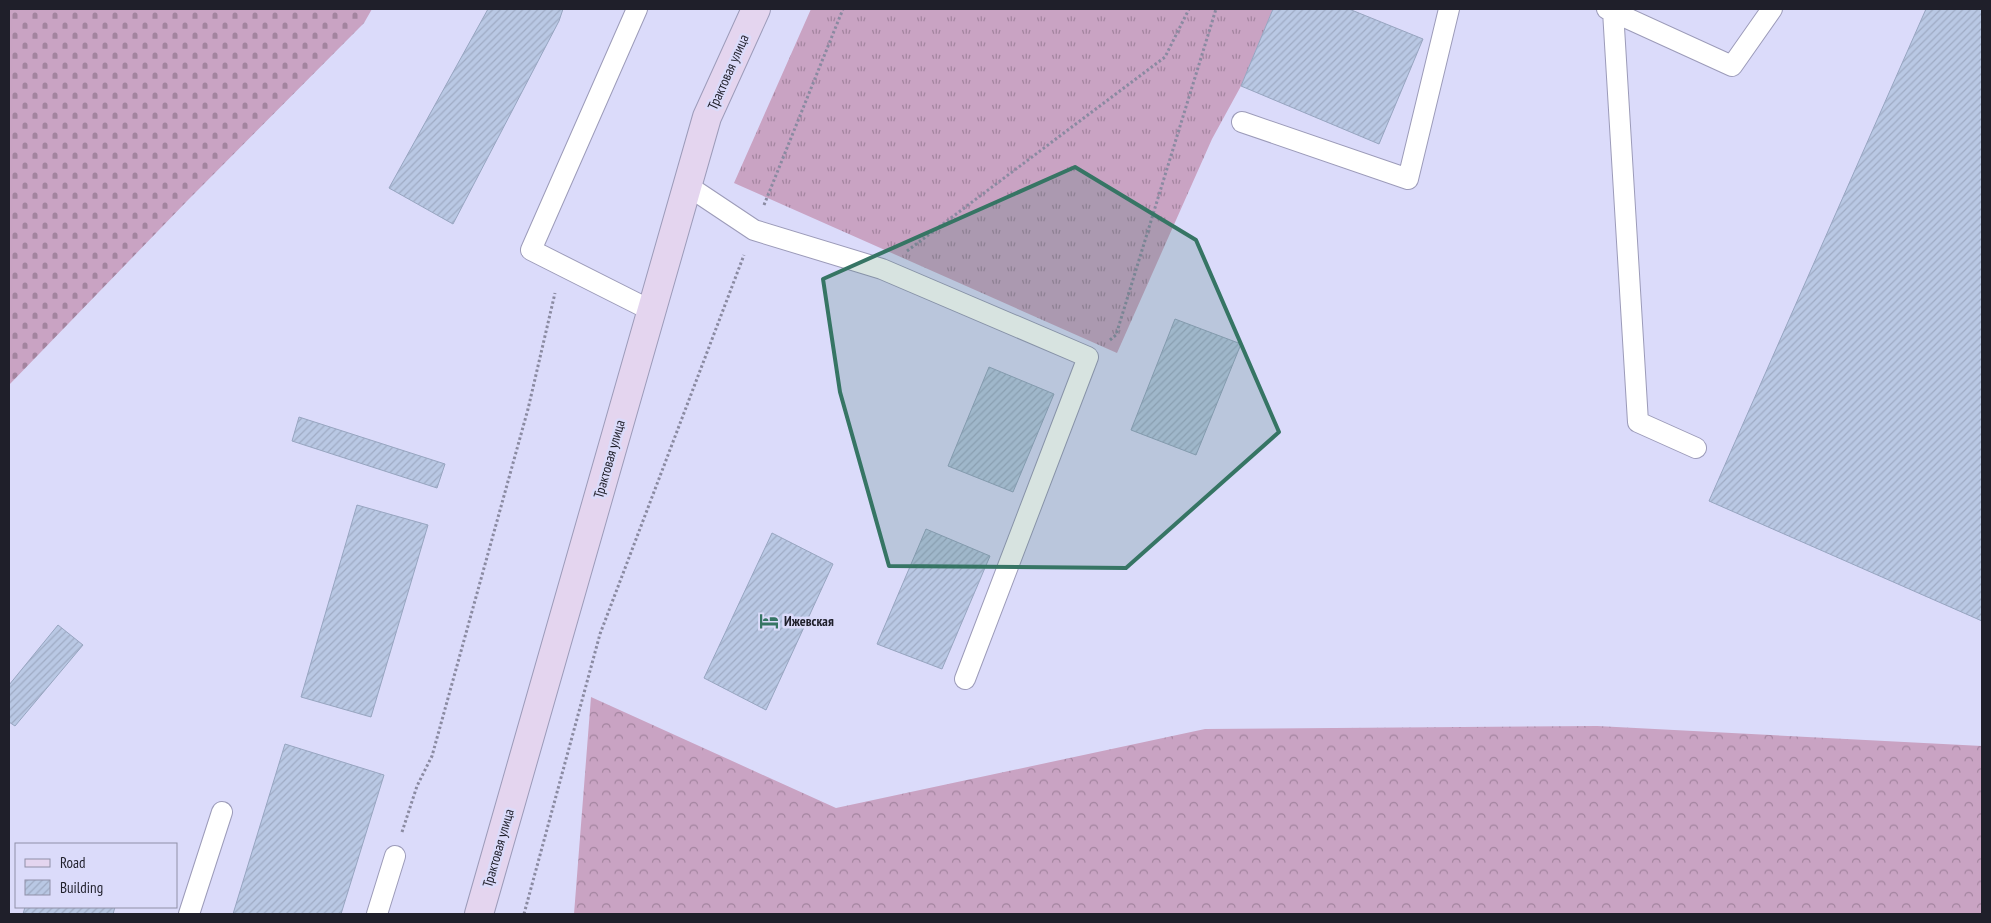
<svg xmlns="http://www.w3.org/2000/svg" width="1991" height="923" font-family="'PT Sans Narrow',sans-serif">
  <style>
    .grass { fill: url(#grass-tufts) }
    .forest { fill: url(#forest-crowns) }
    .cemetery { fill: url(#cemetery-stones) }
    .building { fill: url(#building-hatch); stroke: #97a5c0 }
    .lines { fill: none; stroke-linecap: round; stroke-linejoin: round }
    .lane-casing { stroke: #9c9bb9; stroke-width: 22 }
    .secondary-casing { stroke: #9c9bb9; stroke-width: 30 }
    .path { stroke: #8a8aa1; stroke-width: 3; stroke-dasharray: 2.5 2.5; stroke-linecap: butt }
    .lane { stroke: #fff; stroke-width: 20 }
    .secondary { stroke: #e4d5ef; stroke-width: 28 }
    .marked { fill: #367564; fill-opacity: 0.2; stroke: #367564; stroke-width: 4; stroke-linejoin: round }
    .labels { text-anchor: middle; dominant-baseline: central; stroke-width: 5; stroke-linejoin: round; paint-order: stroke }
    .street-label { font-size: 14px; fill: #1f1f2a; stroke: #dbdbfa }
    .poi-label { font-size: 14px; font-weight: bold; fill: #1f1f2a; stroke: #dbdbfa; text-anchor: start }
  </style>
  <defs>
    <pattern id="grass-tufts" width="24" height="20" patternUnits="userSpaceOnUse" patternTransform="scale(1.25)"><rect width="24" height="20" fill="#c9a3c3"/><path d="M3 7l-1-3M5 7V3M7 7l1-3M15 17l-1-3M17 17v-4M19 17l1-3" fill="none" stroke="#a3849f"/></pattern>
    <pattern id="forest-crowns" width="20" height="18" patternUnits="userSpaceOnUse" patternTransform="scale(1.25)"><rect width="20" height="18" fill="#c9a3c3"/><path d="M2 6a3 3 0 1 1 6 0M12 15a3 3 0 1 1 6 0" fill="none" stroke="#a3849f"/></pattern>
    <pattern id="cemetery-stones" width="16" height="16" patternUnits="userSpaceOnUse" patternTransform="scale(1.25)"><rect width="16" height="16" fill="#c9a3c3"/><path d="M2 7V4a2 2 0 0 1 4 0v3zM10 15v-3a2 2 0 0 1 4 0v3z" fill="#a3849f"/></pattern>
    <pattern id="building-hatch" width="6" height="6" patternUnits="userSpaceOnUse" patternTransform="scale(1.25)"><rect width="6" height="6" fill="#b9c8e4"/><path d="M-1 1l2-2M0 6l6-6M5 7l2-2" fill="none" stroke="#9fabc4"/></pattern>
  </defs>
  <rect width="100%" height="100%" fill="#dbdbfa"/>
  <path class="grass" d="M 811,9 L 1273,9 L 1241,86 L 1212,139 L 1117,353 L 734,183 Z"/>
  <path class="forest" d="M 591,697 L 836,808 L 1205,729 L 1597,726 L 1982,746 L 1982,914 L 574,914 Z"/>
  <path class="cemetery" d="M 9,9 L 372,9 L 364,23 L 187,201 L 9,385 Z"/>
  <path class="building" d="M 488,9 L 563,9 L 559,21 L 453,224 L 389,188 Z
    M 1273,9 L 1349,9 L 1423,39 L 1379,144 L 1241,86 Z
    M 1926,9 L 1982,9 L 1982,621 L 1709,501 Z
    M 1175,319 L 1241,344 L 1196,455 L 1131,430 Z
    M 989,367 L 1054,394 L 1013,492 L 948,466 Z
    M 299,417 L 445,464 L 437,488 L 292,441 Z
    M 357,505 L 428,525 L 371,717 L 301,697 Z
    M 926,529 L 990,556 L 942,669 L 877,644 Z
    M 772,533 L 833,564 L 766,710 L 704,678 Z
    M 58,625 L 83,645 L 15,726 L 9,722 L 9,685 Z
    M 285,744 L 384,775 L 341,914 L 233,914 Z
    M 25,907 L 115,907 L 113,914 L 23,914 Z"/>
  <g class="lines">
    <g class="lane-casing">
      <path id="lane" d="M 637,9 L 531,250 L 652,311
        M 1607,9 L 1732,66 L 1772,9
        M 1613,11 L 1638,422 L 1696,448
        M 1242,122 L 1408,179 L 1449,9
        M 688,186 L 754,230 L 882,269 L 1088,357 L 965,679
        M 189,914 L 222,812
        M 377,914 L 395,856"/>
    </g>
    <g class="secondary-casing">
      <path id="secondary" d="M 479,914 L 707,117 L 756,9"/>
    </g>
    <path class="path" d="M 764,205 L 843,9
      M 907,251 L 1165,57 L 1189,9
      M 1110,340 L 1116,335 L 1216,9
      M 402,832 L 417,786 L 432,756 L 528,409 L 555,293
      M 524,914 L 600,634 L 744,255"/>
    <use href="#lane" class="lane"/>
    <use href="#secondary" class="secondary"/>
  </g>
  <path class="marked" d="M 1075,167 L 1196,240 L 1279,432 L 1126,568 L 889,566 L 840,392 L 823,279 Z"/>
  <defs>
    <g id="hotel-bare" transform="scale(1.5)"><path d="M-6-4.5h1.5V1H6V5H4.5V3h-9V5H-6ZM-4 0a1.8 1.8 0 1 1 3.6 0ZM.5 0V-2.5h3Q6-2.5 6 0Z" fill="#367564" stroke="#dbdbfa" stroke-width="2.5" paint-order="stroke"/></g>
  </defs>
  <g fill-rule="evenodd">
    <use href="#hotel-bare" x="769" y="621"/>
  </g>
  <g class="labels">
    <g class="street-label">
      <text transform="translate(728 72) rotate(-66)">Трактовая улица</text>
      <text transform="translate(609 459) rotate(-74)">Трактовая улица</text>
      <text transform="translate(498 848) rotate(-74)">Трактовая улица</text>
    </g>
    <g class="poi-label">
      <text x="784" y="621">Ижевская</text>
    </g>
  </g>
  <rect width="1991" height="923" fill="none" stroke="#1f1f2a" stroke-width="20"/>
  <rect x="15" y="843" width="162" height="65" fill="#dbdbfa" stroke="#9090a7"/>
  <rect x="25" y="859" width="25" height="8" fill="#e4d5ef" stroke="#9090a7"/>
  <text x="60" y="868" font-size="15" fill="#1f1f2a">Road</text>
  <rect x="25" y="880" width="25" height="15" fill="url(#building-hatch)" stroke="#9090a7"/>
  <text x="60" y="893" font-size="15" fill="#1f1f2a">Building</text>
</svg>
